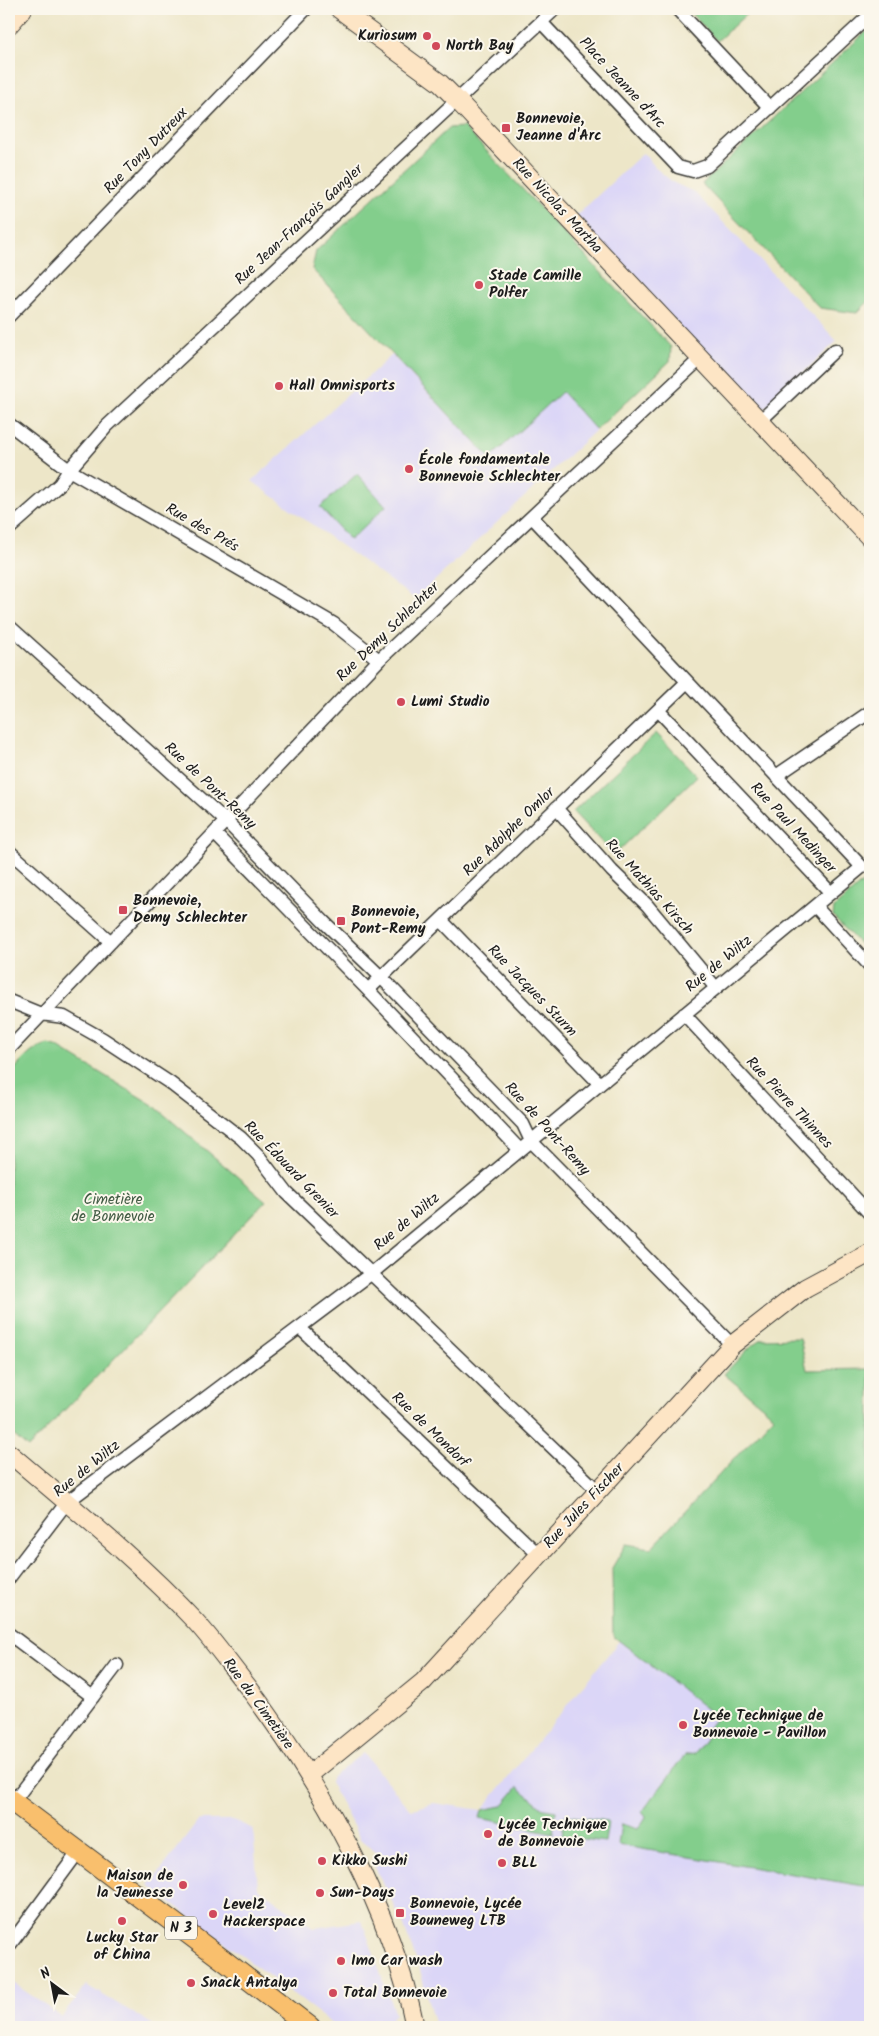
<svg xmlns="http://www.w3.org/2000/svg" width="879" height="2036" font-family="Kalam,sans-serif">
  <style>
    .built { fill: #dbd6f7 }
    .green { fill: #83ce8c; stroke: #507554 }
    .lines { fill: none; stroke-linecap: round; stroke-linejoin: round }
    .street-casing { stroke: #3b3a36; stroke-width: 15 }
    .secondary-casing { stroke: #3b3a36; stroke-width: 20 }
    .primary-casing { stroke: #3b3a36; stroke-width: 22 }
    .street { stroke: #fff; stroke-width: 12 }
    .secondary { stroke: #fde5c5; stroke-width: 18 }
    .primary { stroke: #f9bf6d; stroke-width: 20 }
    .poi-dot { fill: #d1495b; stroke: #fbf7ec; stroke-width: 2 }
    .labels { text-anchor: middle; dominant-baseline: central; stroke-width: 4; stroke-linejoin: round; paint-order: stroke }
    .shield { fill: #fbf7ec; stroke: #5f5e5a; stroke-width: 1 }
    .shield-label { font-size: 14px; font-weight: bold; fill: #1c1c1c }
    .poi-label { font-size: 15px; font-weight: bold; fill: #1c1c1c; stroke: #fbf7ec; text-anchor: start }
    .street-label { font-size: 15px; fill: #1c1c1c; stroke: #fbf7ec }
    .park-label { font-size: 15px; fill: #405a43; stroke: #fbf7ec }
  </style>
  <rect width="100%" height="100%" fill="#fbf7ec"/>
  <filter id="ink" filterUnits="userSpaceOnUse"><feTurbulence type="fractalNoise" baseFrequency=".02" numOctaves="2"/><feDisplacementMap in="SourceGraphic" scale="10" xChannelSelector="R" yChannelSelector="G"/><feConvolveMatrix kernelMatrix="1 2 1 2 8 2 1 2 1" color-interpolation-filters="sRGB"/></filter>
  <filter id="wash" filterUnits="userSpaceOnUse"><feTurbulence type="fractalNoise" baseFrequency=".0096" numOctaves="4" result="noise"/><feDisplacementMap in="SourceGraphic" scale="20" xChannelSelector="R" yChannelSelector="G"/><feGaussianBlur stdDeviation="1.12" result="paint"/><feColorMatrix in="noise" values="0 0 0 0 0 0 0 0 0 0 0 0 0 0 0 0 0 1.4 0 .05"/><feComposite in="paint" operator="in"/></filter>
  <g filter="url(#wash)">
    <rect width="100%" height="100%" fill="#ede6c8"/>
    <path class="built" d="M 643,153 L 659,171 L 674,183 L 694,192 L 837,341 L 764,409 L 753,406 L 575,217 Z
      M 392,355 L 490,458 L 562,392 L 596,430 L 415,599 L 252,481 Z
      M 619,1641 L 717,1717 L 709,1735 L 695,1754 L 685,1755 L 642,1812 L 647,1816 L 638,1829 L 621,1824 L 618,1845 L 870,1887 L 870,2027 L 435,2027 L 420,1970 L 403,1924 L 372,1861 L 377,1853 L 360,1839 L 330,1782 L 332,1777 L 363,1753 L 411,1810 L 433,1803 L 482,1810 Z
      M 199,1820 L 233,1820 L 253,1829 L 258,1888 L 314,1928 L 362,1921 L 395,2014 L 385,2027 L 337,2027 L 149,1886 Z
      M 9,1980 L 62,2017 L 86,1985 L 157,2027 L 9,2027 Z"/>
    <path class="green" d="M 687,9 L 752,9 L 717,41 Z
      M 870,28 L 870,300 L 857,313 L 820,308 L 702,184 Z
      M 464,127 L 671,347 L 670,361 L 596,430 L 562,392 L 490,458 L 312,269 L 316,251 L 449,128 Z
      M 357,474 L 386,506 L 350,540 L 320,507 Z
      M 656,733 L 697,776 L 614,855 L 573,812 Z
      M 870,876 L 870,955 L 833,916 L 834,908 Z
      M 48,1044 L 56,1046 L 153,1105 L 266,1201 L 28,1448 L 9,1431 L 9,1076 C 20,1063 31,1048 48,1044 Z
      M 800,1338 L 807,1370 L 870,1369 L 870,1887 L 618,1845 L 621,1824 L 638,1829 L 646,1817 L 642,1812 L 685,1755 L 695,1754 L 709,1735 L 706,1731 L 717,1717 L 613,1636 L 612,1568 L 626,1544 L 651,1548 L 774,1416 L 724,1374 L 751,1346 L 762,1339 Z
      M 518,1787 L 544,1809 L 556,1811 L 553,1833 L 480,1818 L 482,1810 L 502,1806 Z
      M 565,1815 L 608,1821 L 605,1842 L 562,1836 Z"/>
  </g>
  <g filter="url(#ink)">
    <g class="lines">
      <g class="street-casing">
        <path id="street" d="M 677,9 L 770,108
          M 541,22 L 678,167 L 693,171 L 707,166 L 870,15
          M 9,316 L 306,9
          M 760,421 L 835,350
          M 9,424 L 69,470 L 334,624 L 379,660
          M 9,529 L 60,484 L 69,470 L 107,426 L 555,9
          M 9,626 L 227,822 L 324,922 L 381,977 L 523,1124 L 531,1141 L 732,1345
          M 658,710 L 831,893
          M 776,776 L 870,712
          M 556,808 L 612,871 L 647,905 L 716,988
          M 215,834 L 368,990 L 520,1150
          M 9,851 L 111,942
          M 815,906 L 870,966
          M 441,920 L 600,1084
          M 368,990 L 687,682
          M 9,1001 L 41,1014 L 64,1017 L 103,1039 L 170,1083 L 241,1138 L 258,1155 L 287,1193 L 598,1491
          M 684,1014 L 870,1214
          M 9,1049 L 379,660 L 701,358
          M 300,1328 L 539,1555
          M 9,1578 L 67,1502 L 372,1273 L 862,867 L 532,517
          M 9,1634 L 93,1697
          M 13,1802 L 117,1665
          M 9,1946 L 79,1851"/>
      </g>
      <g class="secondary-casing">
        <path id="secondary" d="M 339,9 L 440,83 L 457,100 L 870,538
          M 9,25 L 23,9
          M 9,1453 C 72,1507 139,1561 196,1622 C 215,1643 231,1666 248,1687 C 321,1784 391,1907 415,2027
          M 309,1775 L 423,1682 L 732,1345 L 805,1288 L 870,1253"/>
      </g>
      <g class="primary-casing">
        <path id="primary" d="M 9,1799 L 226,1962 L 310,2027"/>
      </g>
      <use href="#street" class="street"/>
      <use href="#secondary" class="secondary"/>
      <use href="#primary" class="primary"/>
    </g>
  </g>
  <g class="poi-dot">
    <circle cx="427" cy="36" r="5"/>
    <circle cx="436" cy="46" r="5"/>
    <rect x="501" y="123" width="10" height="10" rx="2.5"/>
    <circle cx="479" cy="285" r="5"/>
    <circle cx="279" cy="386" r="5"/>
    <circle cx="409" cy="469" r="5"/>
    <circle cx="401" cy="702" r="5"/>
    <rect x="118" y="905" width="10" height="10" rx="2.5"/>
    <rect x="336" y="916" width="10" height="10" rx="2.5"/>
    <circle cx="683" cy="1725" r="5"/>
    <circle cx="488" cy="1834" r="5"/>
    <circle cx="322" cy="1861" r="5"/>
    <circle cx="502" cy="1863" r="5"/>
    <circle cx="183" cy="1885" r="5"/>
    <circle cx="320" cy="1893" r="5"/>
    <rect x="395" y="1908" width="10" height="10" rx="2.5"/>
    <circle cx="213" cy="1914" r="5"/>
    <circle cx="122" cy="1921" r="5"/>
    <circle cx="341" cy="1961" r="5"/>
    <circle cx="191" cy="1983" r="5"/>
    <circle cx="333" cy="1993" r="5"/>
  </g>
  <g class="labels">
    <rect class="shield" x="165" y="1916.5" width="32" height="23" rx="4"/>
    <g class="shield-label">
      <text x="181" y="1928">N 3</text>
    </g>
    <g class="poi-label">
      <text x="417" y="36" text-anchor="end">Kuriosum</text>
      <text x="446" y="46">North Bay</text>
      <text x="516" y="119">Bonnevoie,<tspan x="516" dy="17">Jeanne d'Arc</tspan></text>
      <text x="489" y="276">Stade Camille<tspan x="489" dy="17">Polfer</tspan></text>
      <text x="289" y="386">Hall Omnisports</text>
      <text x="419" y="460">École fondamentale<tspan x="419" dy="17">Bonnevoie Schlechter</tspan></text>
      <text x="411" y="702">Lumi Studio</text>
      <text x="133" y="901">Bonnevoie,<tspan x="133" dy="17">Demy Schlechter</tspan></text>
      <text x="351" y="912">Bonnevoie,<tspan x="351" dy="17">Pont-Remy</tspan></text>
      <text x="693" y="1716">Lycée Technique de<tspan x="693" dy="17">Bonnevoie - Pavillon</tspan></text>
      <text x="498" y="1825">Lycée Technique<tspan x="498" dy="17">de Bonnevoie</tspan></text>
      <text x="332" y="1861">Kikko Sushi</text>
      <text x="512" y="1863">BLL</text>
      <text x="173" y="1876" text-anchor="end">Maison de<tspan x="173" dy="17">la Jeunesse</tspan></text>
      <text x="330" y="1893">Sun-Days</text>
      <text x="410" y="1904">Bonnevoie, Lycée<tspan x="410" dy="17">Bouneweg LTB</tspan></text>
      <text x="223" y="1905">Level2<tspan x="223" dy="17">Hackerspace</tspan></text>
      <text x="122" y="1938" text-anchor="middle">Lucky Star<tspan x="122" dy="17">of China</tspan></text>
      <text x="351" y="1961">Imo Car wash</text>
      <text x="201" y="1983">Snack Antalya</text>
      <text x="343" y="1993">Total Bonnevoie</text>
    </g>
    <g class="street-label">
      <text transform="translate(622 83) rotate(47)">Place Jeanne d'Arc</text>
      <text transform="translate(146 151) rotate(-46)">Rue Tony Dutreux</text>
      <text transform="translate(557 206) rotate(47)">Rue Nicolas Martha</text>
      <text transform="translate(299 225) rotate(-43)">Rue Jean-François Gangler</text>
      <text transform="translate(202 528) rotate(30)">Rue des Prés</text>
      <text transform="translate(388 632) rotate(-44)">Rue Demy Schlechter</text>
      <text transform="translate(210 786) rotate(43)">Rue de Pont-Remy</text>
      <text transform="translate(793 828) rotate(47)">Rue Paul Medinger</text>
      <text transform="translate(509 832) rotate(-44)">Rue Adolphe Omlor</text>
      <text transform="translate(649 887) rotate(48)">Rue Mathias Kirsch</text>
      <text transform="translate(719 964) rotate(-39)">Rue de Wiltz</text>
      <text transform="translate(532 991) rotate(46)">Rue Jacques Sturm</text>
      <text transform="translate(789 1103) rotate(47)">Rue Pierre Thinnes</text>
      <text transform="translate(547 1129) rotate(48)">Rue de Pont-Remy</text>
      <text transform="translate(291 1170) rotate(46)">Rue Édouard Grenier</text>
      <text transform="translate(407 1222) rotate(-40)">Rue de Wiltz</text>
      <text transform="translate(430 1430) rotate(44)">Rue de Mondorf</text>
      <text transform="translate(87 1469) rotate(-39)">Rue de Wiltz</text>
      <text transform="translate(584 1506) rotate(-47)">Rue Jules Fischer</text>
      <text transform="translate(258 1704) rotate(54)">Rue du Cimetière</text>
    </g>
    <g class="park-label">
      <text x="113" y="1200">Cimetière<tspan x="113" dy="17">de Bonnevoie</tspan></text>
    </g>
  </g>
  <rect width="879" height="2036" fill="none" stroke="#fbf7ec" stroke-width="30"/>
  <g transform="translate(52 1984) rotate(328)" stroke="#fbf7ec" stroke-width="4" paint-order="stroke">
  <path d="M0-4L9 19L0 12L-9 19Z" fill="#1c1c1c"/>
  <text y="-8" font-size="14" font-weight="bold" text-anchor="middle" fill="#1c1c1c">N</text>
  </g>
</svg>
